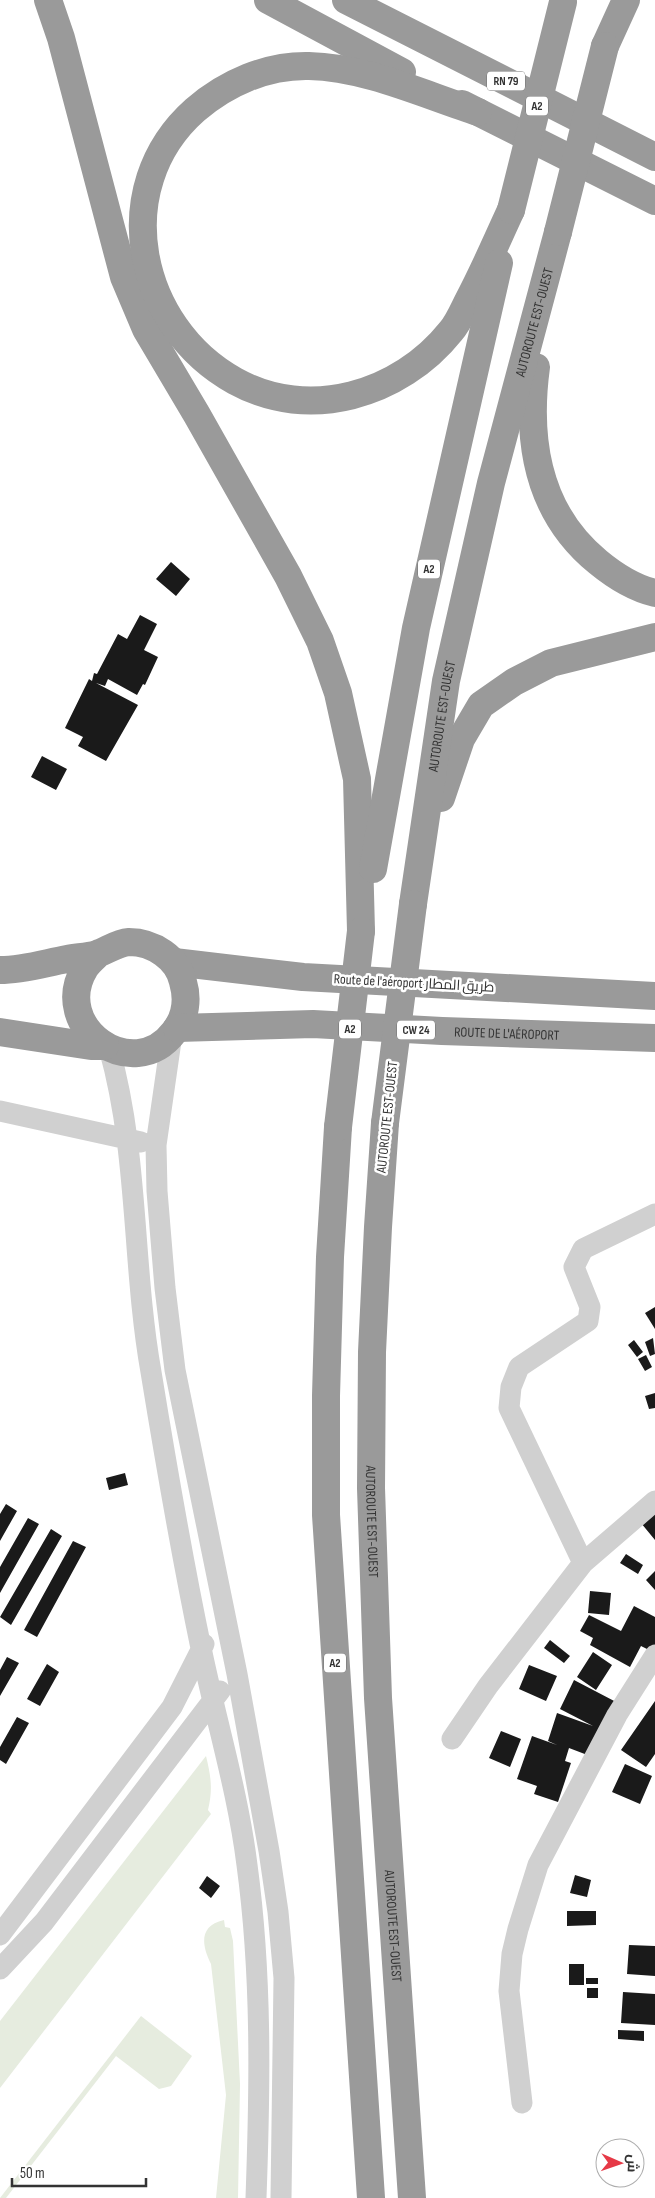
<svg xmlns="http://www.w3.org/2000/svg" width="655" height="2198" font-family="'Sofia Sans Condensed',Cairo,sans-serif">
  <style>
    .green { fill: #e6ecdf }
    .building { fill: #1a1a1a }
    .lines { fill: none; stroke-linecap: round; stroke-linejoin: round }
    .minor { stroke: #d0d0d0; stroke-width: 21 }
    .highway { stroke: #9a9a9a; stroke-width: 28 }
    .highway-bridge { stroke: #9a9a9a; stroke-width: 28 }
    .labels { text-anchor: middle; dominant-baseline: central; stroke-width: 5; stroke-linejoin: round; paint-order: stroke }
    .shield { fill: #fff; stroke: #707070; stroke-width: 1 }
    .shield-label { font-size: 12px; font-weight: bold; fill: #333 }
    .street-label { font-size: 14px; fill: #333; stroke: #fff }
  </style>
  <rect width="100%" height="100%" fill="#fff"/>
  <path class="green" d="M 206,1756 C 211,1777 213,1789 208,1810 L 211,1814 L 0,2088 L 0,2021 Z
    M 224,1920 L 225,1927 L 230,1928 L 233,1941 L 240,2084 L 238,2198 L 216,2198 L 226,2095 L 211,1964 C 202,1946 198,1926 224,1920 Z
    M 141,2016 L 192,2056 L 171,2086 L 159,2089 L 116,2056 L 6,2198 L 0,2198 Z"/>
  <path class="building" d="M 171,562 L 190,579 L 176,596 L 156,579 Z
    M 140,615 L 157,624 L 144,650 L 158,657 L 145,685 L 143,684 L 137,695 L 108,679 L 105,686 L 96,683 L 138,705 L 106,761 L 78,746 L 83,737 L 65,728 L 89,679 L 92,681 L 94,673 L 97,674 L 118,634 L 127,639 Z
    M 42,756 L 67,769 L 56,790 L 31,777 Z
    M 655,1307 L 655,1329 L 645,1313 Z
    M 653,1338 L 655,1354 L 650,1356 L 645,1342 Z
    M 634,1340 L 643,1352 L 637,1357 L 628,1345 Z
    M 646,1355 L 652,1367 L 645,1371 L 638,1359 Z
    M 655,1393 L 655,1408 L 649,1409 L 645,1396 Z
    M 125,1473 L 128,1485 L 109,1490 L 106,1478 Z
    M 6,1504 L 17,1511 L 0,1541 L 0,1514 Z
    M 655,1511 L 655,1540 L 641,1523 Z
    M 28,1518 L 39,1524 L 0,1593 L 0,1567 Z
    M 51,1529 L 62,1536 L 11,1625 L 0,1617 Z
    M 73,1541 L 86,1547 L 37,1637 L 24,1630 Z
    M 626,1554 L 643,1565 L 638,1574 L 620,1563 Z
    M 655,1571 L 655,1590 L 646,1580 Z
    M 590,1591 L 611,1593 L 609,1615 L 588,1613 Z
    M 634,1606 L 655,1617 L 655,1653 L 641,1646 L 630,1667 L 590,1645 L 593,1638 L 580,1631 L 589,1615 L 621,1631 Z
    M 550,1640 L 570,1656 L 564,1663 L 544,1648 Z
    M 593,1652 L 612,1665 L 596,1690 L 577,1677 Z
    M 7,1657 L 19,1663 L 0,1696 L 0,1670 Z
    M 47,1664 L 59,1672 L 40,1706 L 27,1699 Z
    M 529,1665 L 557,1676 L 546,1701 L 519,1689 Z
    M 574,1680 L 618,1703 L 590,1756 L 569,1748 L 565,1761 L 571,1763 L 558,1802 L 534,1794 L 537,1786 L 517,1779 L 532,1736 L 557,1745 L 548,1741 L 557,1713 L 593,1726 L 560,1709 Z
    M 655,1701 L 655,1754 L 646,1767 L 621,1750 Z
    M 17,1717 L 29,1723 L 6,1764 L 0,1760 L 0,1747 Z
    M 501,1731 L 521,1739 L 510,1767 L 489,1758 Z
    M 625,1764 L 652,1776 L 640,1804 L 612,1792 Z
    M 575,1875 L 591,1880 L 587,1897 L 570,1893 Z
    M 207,1876 L 220,1886 L 211,1898 L 199,1888 Z
    M 567,1911 L 596,1911 L 596,1925 L 567,1926 Z
    M 629,1945 L 655,1946 L 655,1976 L 627,1974 Z
    M 569,1964 L 584,1964 L 584,1985 L 569,1985 Z
    M 586,1978 L 598,1978 L 598,1984 L 586,1984 Z
    M 587,1988 L 598,1988 L 598,1998 L 587,1998 Z
    M 623,1992 L 655,1994 L 655,2025 L 621,2023 Z
    M 618,2030 L 644,2031 L 644,2041 L 618,2039 Z"/>
  <g class="lines">
    <path class="minor" d="M 172,1034 L 156,1145 L 157,1191 L 165,1288 L 175,1370 L 237,1674 L 269,1851 L 278,1912 L 284,1978 L 281,2198
      M 109,1048 C 139,1154 132,1265 151,1372 C 166,1464 182,1557 201,1648 C 216,1721 238,1792 247,1865 C 262,1976 260,2087 256,2198
      M 0,1111 L 141,1142
      M 583,1563 L 509,1408 L 511,1387 L 519,1367 L 588,1321 L 590,1307 L 574,1267 L 583,1249 L 655,1214
      M 452,1739 L 488,1686 L 583,1563 L 655,1501
      M 0,1935 L 172,1707 L 204,1644
      M 0,1969 L 44,1922 L 220,1691
      M 522,2103 L 509,1991 L 512,1954 L 518,1929 L 538,1865 L 617,1715 L 655,1655"/>
    <g class="highway">
      <path d="M 48,0 L 61,38 L 124,277 L 146,329 L 197,415 L 288,576 L 320,641 L 338,693 L 357,779 L 361,931"/>
      <path d="M 268,0 L 402,72"/>
      <path d="M 346,0 L 655,157"/>
      <path d="M 605,46 L 626,0"/>
      <path d="M 462,104 L 655,201"/>
      <path d="M 478,112 C 425,95 365,67 309,66 C 267,65 226,83 195,110 C 107,188 137,327 235,381 C 309,422 400,395 451,331 C 458,323 463,311 468,301 C 484,271 497,240 511,210"/>
      <path d="M 536,367 C 526,441 538,513 598,562 C 615,576 634,588 655,593"/>
      <path d="M 441,798 L 461,739 L 481,705 L 514,682 L 551,663 L 655,637"/>
      <path d="M 373,869 L 416,628 L 499,263"/>
      <path id="s1" d="M 413,904 L 446,681 L 491,483 L 558,232"/>
      <path d="M 174,962 L 303,977 L 655,996"/>
      <path d="M 0,970 C 23,970 45,963 67,959 C 77,957 88,957 97,954 C 108,950 117,943 129,942 C 153,942 178,958 183,982 C 188,999 186,1017 174,1032 C 133,1086 49,1027 85,968 C 88,963 94,958 98,954"/>
      <path id="s2" d="M 177,1028 L 313,1024 L 442,1031 L 655,1038"/>
      <path d="M 0,1032 L 91,1046 L 105,1046"/>
      <path id="s3" d="M 385,1123 L 378,1227 L 372,1352 L 371,1488 L 378,1698 L 412,2198"/>
      <path d="M 338,1127 L 330,1257 L 326,1396 L 326,1515 L 371,2198"/>
    </g>
    <path class="highway-bridge" d="M 511,210 L 563,2
      M 558,232 L 605,46
      M 385,1123 L 413,904
      M 338,1127 L 361,931"/>
  </g>
  <g class="labels">
    <g class="shield">
      <rect x="487" y="71.5" width="38" height="19" rx="4"/>
      <rect x="526" y="96.5" width="22" height="19" rx="4"/>
      <rect x="418" y="559.5" width="22" height="19" rx="4"/>
      <rect x="339" y="1019.5" width="22" height="19" rx="4"/>
      <rect x="397" y="1020.5" width="38" height="19" rx="4"/>
      <rect x="324" y="1653.5" width="22" height="19" rx="4"/>
    </g>
    <g class="shield-label">
      <text x="506" y="81">RN 79</text>
      <text x="537" y="106">A2</text>
      <text x="429" y="569">A2</text>
      <text x="350" y="1029">A2</text>
      <text x="416" y="1030">CW 24</text>
      <text x="335" y="1663">A2</text>
    </g>
    <g class="street-label">
      <text stroke="none"><textPath href="#s1" startOffset="595">AUTOROUTE EST-OUEST</textPath></text>
      <text stroke="none"><textPath href="#s1" startOffset="190">AUTOROUTE EST-OUEST</textPath></text>
      <text transform="translate(414 983) rotate(3)">Route de l'aéroport طريق المطار</text>
      <text stroke="none"><textPath href="#s2" startOffset="330">ROUTE DE L'AÉROPORT</textPath></text>
      <text transform="translate(387 1117) rotate(-84)">AUTOROUTE EST-OUEST</text>
      <text stroke="none"><textPath href="#s3" startOffset="399">AUTOROUTE EST-OUEST</textPath></text>
      <text stroke="none"><textPath href="#s3" startOffset="804">AUTOROUTE EST-OUEST</textPath></text>
    </g>
  </g>
  <g transform="translate(620 2163) rotate(92)"><circle r="24" fill="#ffffff" stroke="#adadad"/>
  <path d="M0-4L9 19L0 12L-9 19Z" fill="#e63946"/>
  <text y="-8" font-size="14" font-weight="bold" text-anchor="middle" fill="#333333">ش</text>
  </g>
  <path d="M12 2178v8h134v-8" fill="none" stroke="#333333" stroke-width="2.5"/>
  <text x="20" y="2178" font-size="15" fill="#333333" stroke="#ffffff" stroke-width="4" paint-order="stroke">50 m</text>
</svg>
